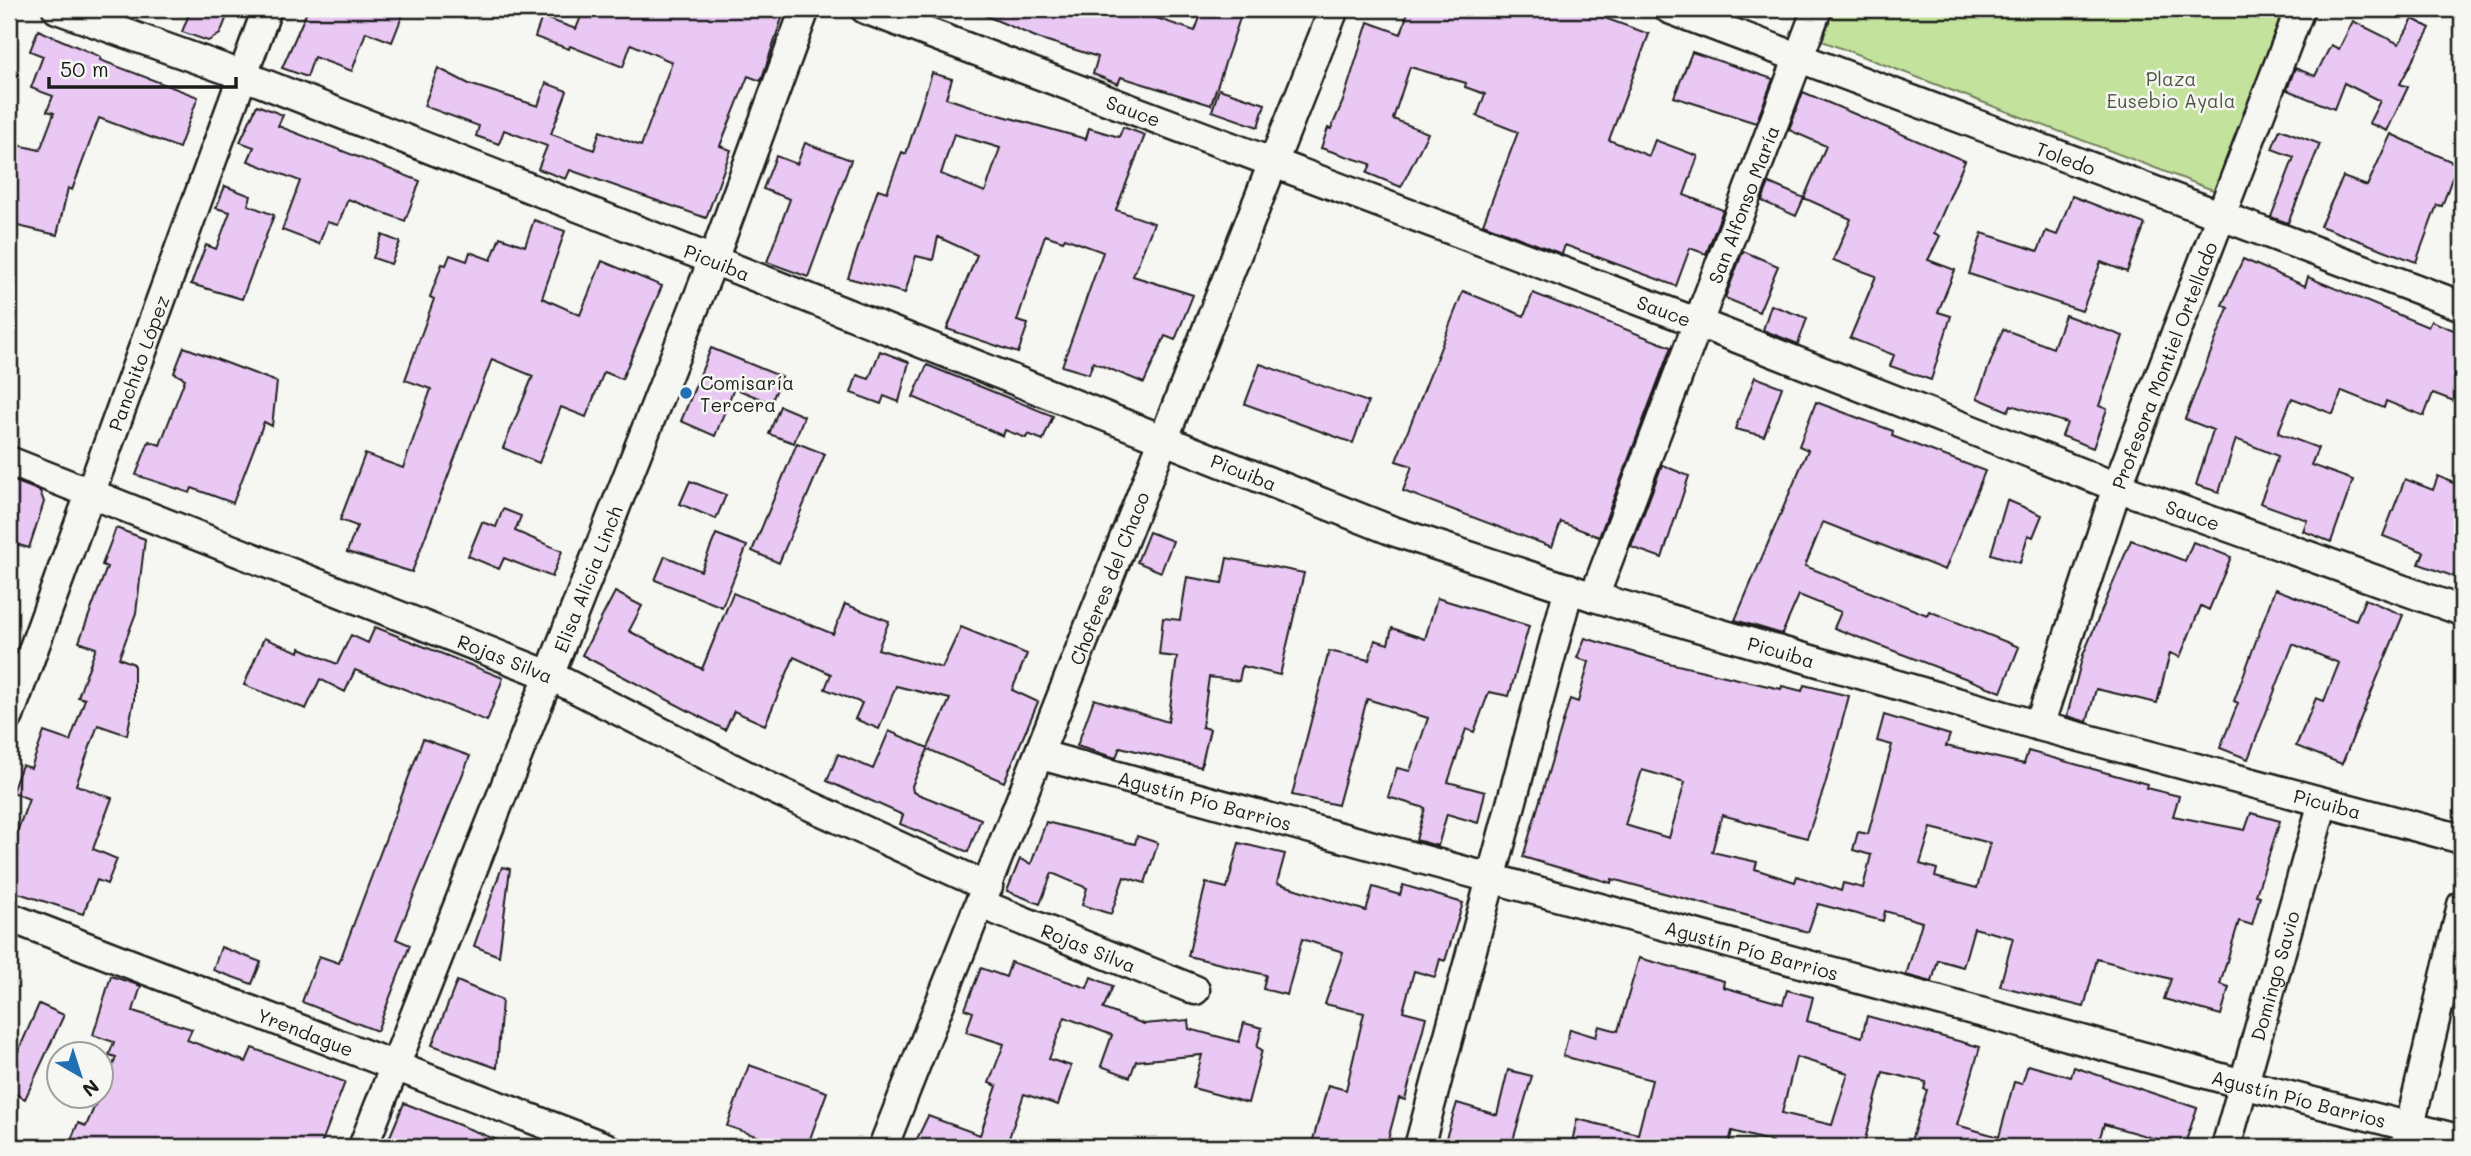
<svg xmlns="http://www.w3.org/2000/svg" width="2471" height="1156" font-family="Mali,sans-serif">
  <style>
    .green { fill: #c3e29b; stroke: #707f5c; stroke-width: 2 }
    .building { fill: #e9c8f4; stroke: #1c1c1c; stroke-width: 2; fill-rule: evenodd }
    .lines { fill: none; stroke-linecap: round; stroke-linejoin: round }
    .minor-casing { stroke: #1c1c1c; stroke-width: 33 }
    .minor { stroke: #f6f6f2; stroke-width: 28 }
    .poi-dot { fill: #1f6fb2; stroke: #f6f6f2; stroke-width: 2.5 }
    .labels { text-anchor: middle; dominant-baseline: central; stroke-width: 5; stroke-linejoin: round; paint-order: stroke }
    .park-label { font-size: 19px; fill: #4e5742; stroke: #f6f6f2 }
    .street-label { font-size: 19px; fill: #1c1c1c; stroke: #f6f6f2 }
    .poi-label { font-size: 19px; fill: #1c1c1c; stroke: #f6f6f2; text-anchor: start }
  </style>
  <rect width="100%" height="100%" fill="#f6f6f2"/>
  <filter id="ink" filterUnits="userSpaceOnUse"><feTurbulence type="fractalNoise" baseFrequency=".0143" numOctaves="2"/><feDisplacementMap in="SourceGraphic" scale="14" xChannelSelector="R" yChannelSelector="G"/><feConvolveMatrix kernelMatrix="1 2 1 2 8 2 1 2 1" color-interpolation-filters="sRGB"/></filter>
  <g filter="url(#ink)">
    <path class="green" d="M 1834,9 L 2286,9 L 2218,192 L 1822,41 Z"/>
    <path class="building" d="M 191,9 L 230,9 L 220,34 L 208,41 L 182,32 Z
      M 308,9 L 405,9 L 392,42 L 366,32 L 352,71 L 314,57 L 307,77 L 282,68 Z
      M 584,9 L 785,9 L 761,81 L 748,76 L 720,146 L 731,150 L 706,218 L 570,170 L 566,179 L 538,169 L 547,146 L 504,130 L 499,144 L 476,136 L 479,126 L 424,106 L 438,68 L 469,84 L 538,106 L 546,83 L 567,91 L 551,134 L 594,150 L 600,131 L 641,146 L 672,62 L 631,44 L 623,67 L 570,46 L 569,49 L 535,37 L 542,17 L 576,29 Z
      M 970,9 L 1146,9 L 1144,14 L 1195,31 L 1203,9 L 1243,9 L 1211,105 L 1121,77 L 1118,84 L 1093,74 L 1098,57 L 1038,38 Z
      M 1409,9 L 1580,9 L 1649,34 L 1609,140 L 1649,156 L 1655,140 L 1698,156 L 1684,195 L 1723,210 L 1706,254 L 1690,248 L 1676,286 L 1565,245 L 1562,254 L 1483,224 L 1518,132 L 1477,116 L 1485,94 L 1465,87 L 1466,83 L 1410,67 L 1393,119 L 1428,133 L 1401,187 L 1367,173 L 1371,164 L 1321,148 L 1328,128 L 1331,129 L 1343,101 L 1368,22 L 1401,34 Z
      M 2413,19 L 2430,28 L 2400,84 L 2408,87 L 2387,131 L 2369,123 L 2380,101 L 2344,83 L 2334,109 L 2287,90 L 2295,68 L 2315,76 L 2331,45 L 2339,49 L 2353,21 L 2399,44 Z
      M 38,30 L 101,57 L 100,60 L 198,97 L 179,148 L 99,118 L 72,190 L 68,188 L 57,235 L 9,224 L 9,143 L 40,150 L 54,113 L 47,111 L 53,96 L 31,88 L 43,56 L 30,51 Z
      M 1692,52 L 1773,79 L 1756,123 L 1674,97 Z
      M 932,73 L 952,79 L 946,98 L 985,111 L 1086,139 L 1089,128 L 1119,137 L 1123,127 L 1145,135 L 1116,210 L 1154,223 L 1133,276 L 1193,295 L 1175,340 L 1165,336 L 1144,383 L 1093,362 L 1089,374 L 1062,366 L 1103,252 L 1065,238 L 1063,241 L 1045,235 L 1017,321 L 1028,324 L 1018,353 L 947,329 L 977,255 L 938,237 L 933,260 L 916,256 L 905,293 L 848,278 L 878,189 L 887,192 L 902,152 L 906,154 ZM 954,134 L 1000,148 L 985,192 L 941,174 Z
      M 1219,89 L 1265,104 L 1258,127 L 1212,111 Z
      M 1803,92 L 1965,161 L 1934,233 L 1940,236 L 1928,260 L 1955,270 L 1938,312 L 1951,316 L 1931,380 L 1890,366 L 1894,355 L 1850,338 L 1876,276 L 1833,260 L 1851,219 L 1804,198 L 1826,146 L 1789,130 Z
      M 257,105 L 283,115 L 278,126 L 420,181 L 405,221 L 348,199 L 338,225 L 327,222 L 319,244 L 282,230 L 300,181 L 248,161 L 254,147 L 240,142 Z
      M 2280,129 L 2320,144 L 2288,223 L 2271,217 L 2294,157 L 2272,149 Z
      M 2391,134 L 2457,164 L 2442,206 L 2437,205 L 2416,262 L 2320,226 L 2343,177 L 2367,186 Z
      M 805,143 L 851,160 L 808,277 L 767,262 L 790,199 L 763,189 L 776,156 L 797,164 Z
      M 1769,183 L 1804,198 L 1796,216 L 1762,201 Z
      M 225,186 L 251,196 L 248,205 L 274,215 L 242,299 L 191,284 L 206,245 L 216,249 L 230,212 L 216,208 Z
      M 2072,196 L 2145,224 L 2127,272 L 2101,262 L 2082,311 L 1969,274 L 1982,233 L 2038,251 L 2046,231 L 2057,235 Z
      M 534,220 L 565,231 L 542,298 L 580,315 L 602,261 L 662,286 L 622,379 L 604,372 L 586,417 L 561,407 L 539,463 L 503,448 L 533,376 L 492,359 L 412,572 L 347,552 L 357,526 L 340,520 L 365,454 L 403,468 L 431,389 L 405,380 L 434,299 L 430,297 L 442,264 L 446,265 L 450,255 L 467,261 L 470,252 L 491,260 L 500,237 L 525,246 Z
      M 382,235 L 400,242 L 391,264 L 373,258 Z
      M 1743,251 L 1778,266 L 1759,312 L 1725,298 Z
      M 2243,259 L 2305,286 L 2308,277 L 2428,327 L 2431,321 L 2459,332 L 2456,338 L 2462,341 L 2462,404 L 2433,393 L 2424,416 L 2386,401 L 2384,408 L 2342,391 L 2333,414 L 2292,398 L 2278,433 L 2318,448 L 2311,465 L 2353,480 L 2331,542 L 2303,531 L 2307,520 L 2260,503 L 2278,456 L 2236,439 L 2219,492 L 2196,485 L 2213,430 L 2185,419 L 2228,308 L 2222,305 Z
      M 1463,291 L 1524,316 L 1533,293 L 1671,347 L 1599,537 L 1561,522 L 1552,547 L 1403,491 L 1412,466 L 1396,461 Z
      M 1771,305 L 1807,318 L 1798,344 L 1763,330 Z
      M 2065,315 L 2123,336 L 2099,406 L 2107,409 L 2093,448 L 2062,436 L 2067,423 L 2011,405 L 2008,411 L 1977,398 L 2003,329 L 2053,348 Z
      M 184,347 L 277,382 L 272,426 L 264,422 L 233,503 L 192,488 L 190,493 L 136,475 L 149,441 L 160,445 L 185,379 L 174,373 Z
      M 711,348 L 782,377 L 771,403 L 734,388 L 715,436 L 681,421 Z
      M 880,351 L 909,362 L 899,402 L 884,396 L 881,404 L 851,393 L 857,375 L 869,379 Z
      M 1260,364 L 1368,402 L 1353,443 L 1245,404 Z
      M 927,365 L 1053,416 L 1043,440 L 1028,434 L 1026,438 L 1005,430 L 1003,436 L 913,397 Z
      M 1755,377 L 1782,387 L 1764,436 L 1735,429 Z
      M 1816,402 L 1893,431 L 1892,436 L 1985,471 L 1945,570 L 1823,522 L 1805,566 L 1927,615 L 1929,611 L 2019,647 L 2001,692 L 1834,628 L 1841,612 L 1799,595 L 1782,634 L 1735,620 L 1808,450 L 1799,446 Z
      M 780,406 L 804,416 L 794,443 L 769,434 Z
      M 797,443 L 825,454 L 779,563 L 752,551 Z
      M 1662,465 L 1689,476 L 1662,558 L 1631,547 Z
      M 2438,476 L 2462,487 L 2462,560 L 2455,577 L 2419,564 L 2424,552 L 2383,536 L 2405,479 L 2433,490 Z
      M 9,479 L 40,491 L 44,502 L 29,548 L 9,542 Z
      M 690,481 L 726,495 L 716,519 L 680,504 Z
      M 2007,500 L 2042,515 L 2033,537 L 2028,535 L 2020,563 L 1991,554 Z
      M 503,509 L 521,516 L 515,531 L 562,551 L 552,577 L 504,558 L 499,569 L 468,556 L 482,522 L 496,527 Z
      M 116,528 L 145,539 L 136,613 L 119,658 L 134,664 L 134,700 L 127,735 L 98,725 L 76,785 L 112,798 L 93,849 L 117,859 L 107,884 L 97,880 L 83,914 L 9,890 L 9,854 L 29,799 L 12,792 L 22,765 L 31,768 L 44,732 L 70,741 L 85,699 L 78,697 L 96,648 L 79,642 L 107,567 L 102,565 Z
      M 1149,532 L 1173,541 L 1161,572 L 1137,562 Z
      M 716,534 L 747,546 L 722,607 L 655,580 L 665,556 L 701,571 Z
      M 2131,540 L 2185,561 L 2193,542 L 2231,557 L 2209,610 L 2201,606 L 2180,657 L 2170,653 L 2157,703 L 2096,689 L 2087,722 L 2067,716 L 2083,655 Z
      M 1227,558 L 1304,573 L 1280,675 L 1242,666 L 1239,681 L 1209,677 L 1202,727 L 1210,729 L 1201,767 L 1120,747 L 1116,758 L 1077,746 L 1094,699 L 1168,722 L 1177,657 L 1159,655 L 1163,618 L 1180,620 L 1187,577 L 1222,583 Z
      M 2275,589 L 2356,620 L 2365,599 L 2403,615 L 2342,764 L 2296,746 L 2316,698 L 2324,701 L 2339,663 L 2293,644 L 2248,759 L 2220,748 L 2238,703 L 2234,701 Z
      M 615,592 L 642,606 L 629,631 L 702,669 L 733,593 L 833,634 L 845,604 L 889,621 L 878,649 L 942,668 L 961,627 L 1027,654 L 1012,690 L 1038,702 L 1004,782 L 928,749 L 912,786 L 913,792 L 981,819 L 968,852 L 900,824 L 903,815 L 827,781 L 838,754 L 873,769 L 889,731 L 928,748 L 950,699 L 896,686 L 879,729 L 855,719 L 862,703 L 825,689 L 831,674 L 794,657 L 765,725 L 734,711 L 725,730 L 582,655 Z
      M 1437,598 L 1529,626 L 1509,696 L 1489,692 L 1474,732 L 1466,729 L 1448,782 L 1485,792 L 1478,823 L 1447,814 L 1438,846 L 1416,840 L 1425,808 L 1388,797 L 1397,768 L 1410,771 L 1428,718 L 1367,699 L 1338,805 L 1292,795 L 1329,651 L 1369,660 L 1375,640 L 1388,644 L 1392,628 L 1425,639 Z
      M 375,627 L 503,678 L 487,721 L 355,670 L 345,692 L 320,679 L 306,709 L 244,685 L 264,638 L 299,652 L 300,648 L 337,664 L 351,635 L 368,643 Z
      M 1585,638 L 1669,663 L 1781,689 L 1782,686 L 1802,691 L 1804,685 L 1849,696 L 1825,785 L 1807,838 L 1722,815 L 1712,852 L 1757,862 L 1755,869 L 1795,882 L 1797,876 L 1841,891 L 1843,883 L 1863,888 L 1871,855 L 1853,850 L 1858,832 L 1868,834 L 1892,745 L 1877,741 L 1884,715 L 1950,735 L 1946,746 L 2024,764 L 2028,751 L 2147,784 L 2146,788 L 2179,796 L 2173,816 L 2245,830 L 2251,813 L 2280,821 L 2256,895 L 2260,896 L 2252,925 L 2239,921 L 2220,984 L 2229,987 L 2221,1015 L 2164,999 L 2171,979 L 2097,959 L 2084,1007 L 2000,986 L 2013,938 L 1974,928 L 1963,967 L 1938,960 L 1932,982 L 1906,975 L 1922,922 L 1885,911 L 1883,921 L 1818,904 L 1808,932 L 1612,879 L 1611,883 L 1523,857 L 1570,699 L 1578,702 L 1589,662 L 1577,658 ZM 1642,770 L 1685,782 L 1669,838 L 1625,825 ZM 1931,828 L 1990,843 L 1977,888 L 1935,877 L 1937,869 L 1920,864 Z
      M 423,739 L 470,756 L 396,939 L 410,945 L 377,1031 L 302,1002 L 319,956 L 339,963 Z
      M 1046,822 L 1135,844 L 1137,836 L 1158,843 L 1145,883 L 1124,877 L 1111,914 L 1082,905 L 1087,888 L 1052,873 L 1040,904 L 1007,891 L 1020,859 L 1031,864 Z
      M 1239,843 L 1285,854 L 1277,883 L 1366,911 L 1373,887 L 1400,895 L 1403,885 L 1463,903 L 1445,961 L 1440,959 L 1435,977 L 1414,971 L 1403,1011 L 1426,1017 L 1405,1100 L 1399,1098 L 1386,1147 L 1367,1142 L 1365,1147 L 1311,1147 L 1328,1085 L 1346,1090 L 1364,1013 L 1325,1004 L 1343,952 L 1302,939 L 1287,995 L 1263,989 L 1266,975 L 1188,956 L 1206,883 L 1227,888 Z
      M 502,867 L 510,869 L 499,956 L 474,946 Z
      M 221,947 L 261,962 L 252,984 L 213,970 Z
      M 1639,958 L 1724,981 L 1723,987 L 1783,1004 L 1787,990 L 1813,997 L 1807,1021 L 1862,1037 L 1867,1016 L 1980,1047 L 1957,1125 L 1999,1137 L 2014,1082 L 2022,1084 L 2028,1065 L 2071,1077 L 2074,1067 L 2197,1108 L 2184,1147 L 2104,1124 L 2097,1147 L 1909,1147 L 1927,1090 L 1924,1089 L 1926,1082 L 1883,1072 L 1863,1147 L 1772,1147 L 1773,1142 L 1732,1131 L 1728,1147 L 1571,1147 L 1577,1119 L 1638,1134 L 1652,1080 L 1563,1056 L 1570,1029 L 1596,1037 L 1599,1026 L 1618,1031 ZM 1796,1057 L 1848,1073 L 1832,1125 L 1782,1113 Z
      M 1011,962 L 1087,988 L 1091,977 L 1113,986 L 1103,1009 L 1144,1024 L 1188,1020 L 1189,1029 L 1239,1042 L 1244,1023 L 1262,1028 L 1257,1047 L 1262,1050 L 1248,1103 L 1193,1088 L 1202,1055 L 1136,1061 L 1130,1077 L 1101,1066 L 1112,1035 L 1065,1017 L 1049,1059 L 1071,1066 L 1058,1105 L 1024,1094 L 1006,1147 L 913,1147 L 928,1116 L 980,1135 L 997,1086 L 989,1083 L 1004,1044 L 966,1032 L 973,1012 L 965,1009 L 981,968 L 1006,977 Z
      M 111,976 L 141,986 L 133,1011 L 192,1029 L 187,1040 L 246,1062 L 252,1048 L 345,1082 L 320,1147 L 68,1147 L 78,1123 L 86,1126 L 99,1096 L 102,1096 L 116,1057 L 109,1055 L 114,1042 L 93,1035 Z
      M 457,981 L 502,1000 L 497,1068 L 432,1045 Z
      M 39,1004 L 64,1015 L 25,1099 L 9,1091 L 9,1059 L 14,1061 Z
      M 749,1065 L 827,1092 L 807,1147 L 788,1147 L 727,1126 Z
      M 1508,1070 L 1532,1076 L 1511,1147 L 1455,1147 L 1444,1144 L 1457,1103 L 1497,1115 Z
      M 404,1103 L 512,1146 L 512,1147 L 407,1147 L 388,1141 Z"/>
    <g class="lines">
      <g class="minor-casing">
        <g id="minor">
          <path id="s1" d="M 57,9 L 242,75 L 713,260 L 1393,531 L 1594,597 L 2039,726 L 2462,839"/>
          <path id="s2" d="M 865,9 L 1696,322 L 2117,487 L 2462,611"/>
          <path id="s3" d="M 1669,9 L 2462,306"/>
          <path id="s4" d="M 9,461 L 551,676 L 769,787 L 988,887"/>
          <path id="s5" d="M 1594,597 L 1817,9"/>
          <path id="s6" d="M 9,716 L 267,9"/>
          <path id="s7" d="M 2039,726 L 2117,487 L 2300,9"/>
          <path id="s8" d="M 1041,755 L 2243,1084 L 2462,1140"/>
          <path id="s9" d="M 981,904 L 1195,990"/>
          <path id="s10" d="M 9,917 L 605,1147"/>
          <path id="s11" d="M 363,1147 L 713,260 L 805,9"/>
          <path id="s12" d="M 883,1147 L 1334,9"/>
          <path d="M 1419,1147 L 1569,588"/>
          <path id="s13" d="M 2226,1147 L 2323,802"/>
          <path d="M 2405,1147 L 2462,905"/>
        </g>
      </g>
      <use href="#minor" class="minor"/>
    </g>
  </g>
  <circle class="poi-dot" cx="686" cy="393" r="7"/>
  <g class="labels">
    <g class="park-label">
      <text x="2171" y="78">Plaza<tspan x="2171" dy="22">Eusebio Ayala</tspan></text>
    </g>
    <g class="street-label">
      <text stroke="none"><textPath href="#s2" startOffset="287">Sauce</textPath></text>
      <text stroke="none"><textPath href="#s3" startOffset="424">Toledo</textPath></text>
      <text stroke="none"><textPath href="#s5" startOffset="420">San Alfonso María</textPath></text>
      <text stroke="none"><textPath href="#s1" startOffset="707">Picuiba</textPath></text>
      <text stroke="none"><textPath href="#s2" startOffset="854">Sauce</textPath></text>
      <text stroke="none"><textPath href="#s6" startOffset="376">Panchito López</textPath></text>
      <text stroke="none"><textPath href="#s7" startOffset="382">Profesora Montiel Ortellado</textPath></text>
      <text stroke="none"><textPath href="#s1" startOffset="1274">Picuiba</textPath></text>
      <text stroke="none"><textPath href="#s2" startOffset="1421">Sauce</textPath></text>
      <text stroke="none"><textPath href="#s12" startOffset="612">Choferes del Chaco</textPath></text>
      <text stroke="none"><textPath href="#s11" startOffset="611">Elisa Alicia Linch</textPath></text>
      <text stroke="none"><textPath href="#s1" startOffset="1841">Picuiba</textPath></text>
      <text stroke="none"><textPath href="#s4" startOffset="534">Rojas Silva</textPath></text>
      <text stroke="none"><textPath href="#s8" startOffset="170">Agustín Pío Barrios</textPath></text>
      <text stroke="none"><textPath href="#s1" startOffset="2408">Picuiba</textPath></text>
      <text stroke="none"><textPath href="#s9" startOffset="116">Rojas Silva</textPath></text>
      <text stroke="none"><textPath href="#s8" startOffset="737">Agustín Pío Barrios</textPath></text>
      <text stroke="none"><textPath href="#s13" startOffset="178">Domingo Savio</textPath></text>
      <text stroke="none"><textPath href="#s10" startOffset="318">Yrendague</textPath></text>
      <text stroke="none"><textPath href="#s8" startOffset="1304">Agustín Pío Barrios</textPath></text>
    </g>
    <g class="poi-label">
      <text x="700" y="382">Comisaría<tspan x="700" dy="22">Tercera</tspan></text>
    </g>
  </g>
  <rect width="2471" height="1156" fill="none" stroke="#f6f6f2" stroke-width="35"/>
  <rect x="18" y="18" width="2436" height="1121" fill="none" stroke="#1c1c1c" stroke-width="2.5" filter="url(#ink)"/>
  <g transform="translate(80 1075) rotate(141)"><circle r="33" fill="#f6f6f2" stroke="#9f9f9c" stroke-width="2"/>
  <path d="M0-5L12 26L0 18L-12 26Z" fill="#1f6fb2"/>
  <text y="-10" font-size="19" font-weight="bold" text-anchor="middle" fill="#1c1c1c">N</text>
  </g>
  <path d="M49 77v10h187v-10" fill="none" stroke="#1c1c1c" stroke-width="3.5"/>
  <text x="60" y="77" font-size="21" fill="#1c1c1c" stroke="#f6f6f2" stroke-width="5" paint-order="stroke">50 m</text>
</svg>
